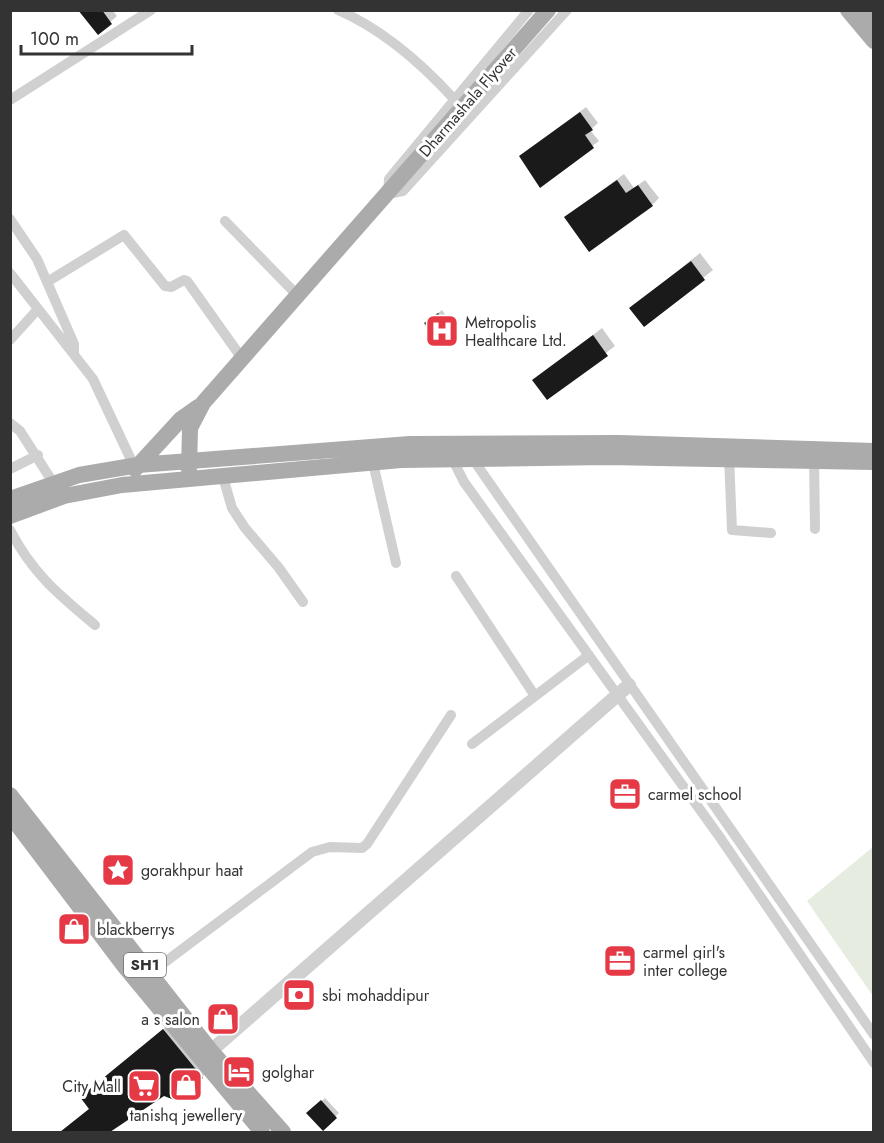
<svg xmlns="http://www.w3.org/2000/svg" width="884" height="1143" font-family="Jost,sans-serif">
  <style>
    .green { fill: #e6ecdf }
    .shadow { fill: #0003 }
    .building { fill: #1a1a1a }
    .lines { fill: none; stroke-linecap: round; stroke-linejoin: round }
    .minor { stroke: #d0d0d0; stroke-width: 10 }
    .tertiary { stroke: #d0d0d0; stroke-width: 14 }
    .primary { stroke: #ababab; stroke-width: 16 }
    .labels { text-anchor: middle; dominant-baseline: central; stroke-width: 6; stroke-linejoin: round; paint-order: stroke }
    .shield { fill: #fff; stroke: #707070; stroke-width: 1.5 }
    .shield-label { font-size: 15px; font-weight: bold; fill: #333 }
    .street-label { font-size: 16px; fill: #333; stroke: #fff }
    .poi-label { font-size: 16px; fill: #333; stroke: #fff; text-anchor: start }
  </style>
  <rect width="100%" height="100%" fill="#fff"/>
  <path class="green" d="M 873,847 L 873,996 L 807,901 Z"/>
  <path class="shadow" d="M 80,10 L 112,10 L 117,16 L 98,33 Z
    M 586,107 L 598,123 L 590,130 L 599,141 L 540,185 L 521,156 Z
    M 624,174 L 634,188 L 645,180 L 659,198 L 652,205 L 566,217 Z
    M 700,253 L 713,270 L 644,325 L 631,308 Z
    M 442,310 L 458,333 L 455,337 L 430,319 Z
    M 602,328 L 615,346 L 547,398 L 534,380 Z
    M 172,1022 L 211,1068 L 202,1077 L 176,1099 L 164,1095 L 107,1132 L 60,1132 L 90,1108 L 91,1089 Z
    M 325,1098 L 339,1113 L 323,1128 L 309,1113 Z"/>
  <path class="building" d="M 78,10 L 102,10 L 112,24 L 98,35 Z
    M 580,112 L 593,130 L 585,135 L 594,148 L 540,188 L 519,156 Z
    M 617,180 L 626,193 L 638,185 L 653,206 L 589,252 L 564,217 Z
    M 691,261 L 705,280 L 644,327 L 629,308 Z
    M 438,313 L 456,338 L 442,347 L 424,323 Z
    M 593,335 L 608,356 L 547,400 L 532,380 Z
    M 163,1029 L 203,1078 L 177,1101 L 164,1096 L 110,1132 L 60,1132 L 89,1109 L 80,1097 Z
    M 321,1100 L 337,1118 L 323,1131 L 306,1113 Z"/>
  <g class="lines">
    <path class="minor" d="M 338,10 C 382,29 422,64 454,99
      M 529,10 L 389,179 L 388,194 L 403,191 L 567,10
      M 10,100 L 151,10
      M 10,219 L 37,259 L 74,344 L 74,353
      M 225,221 L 297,295
      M 10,273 L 93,379 L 134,466
      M 47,282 L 124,235 L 165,286 L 171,287 L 184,280 L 187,281 L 241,357
      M 10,340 L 38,309
      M 10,423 L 20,431 L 54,484
      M 470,455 L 874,1035
      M 814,455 L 815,529
      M 451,456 L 464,482 L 719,836 L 874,1063
      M 729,456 L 732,530 L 771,533
      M 373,463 L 396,563
      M 10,469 L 38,455
      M 223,477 L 232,508 L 245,528 L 279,568 L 303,602
      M 10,530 C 33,574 58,594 95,625
      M 456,576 L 535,696
      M 472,744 L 589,655
      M 145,977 L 312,852 L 330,847 L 362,848 L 367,844 L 451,715"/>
    <path class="tertiary" d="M 204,1057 L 629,685"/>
    <path class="primary" d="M 848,10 L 874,41
      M 864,10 L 874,22
      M 135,469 L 181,419 L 198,407
      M 189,470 L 190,428 L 203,403 L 548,10
      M 10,499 L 79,475 L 138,465 L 410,444 L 619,443 L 874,451
      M 10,516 L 64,496 L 122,485 L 401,460 L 607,457 L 873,462
      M 10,795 L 211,1051 L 283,1132
      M 10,815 L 125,967 L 262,1132"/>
  </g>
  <defs>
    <g id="hospital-square" transform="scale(1.725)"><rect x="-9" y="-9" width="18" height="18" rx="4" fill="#e63946" stroke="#fff"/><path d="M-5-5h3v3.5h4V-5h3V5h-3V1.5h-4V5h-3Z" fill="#fff"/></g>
    <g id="office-square" transform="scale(1.725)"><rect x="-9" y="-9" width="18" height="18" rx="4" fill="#e63946" stroke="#fff"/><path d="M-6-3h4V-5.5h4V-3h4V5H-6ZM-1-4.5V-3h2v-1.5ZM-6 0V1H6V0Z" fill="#fff"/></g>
    <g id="sight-square" transform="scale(1.725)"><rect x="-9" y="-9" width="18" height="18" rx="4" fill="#e63946" stroke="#fff"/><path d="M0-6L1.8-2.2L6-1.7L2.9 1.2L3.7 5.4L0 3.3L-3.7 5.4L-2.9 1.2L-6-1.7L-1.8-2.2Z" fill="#fff"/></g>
    <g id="shop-square" transform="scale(1.725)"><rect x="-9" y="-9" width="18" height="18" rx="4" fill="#e63946" stroke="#fff"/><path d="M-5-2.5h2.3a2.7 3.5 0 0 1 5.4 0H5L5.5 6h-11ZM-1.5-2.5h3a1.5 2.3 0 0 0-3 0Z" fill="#fff"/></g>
    <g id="bank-square" transform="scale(1.725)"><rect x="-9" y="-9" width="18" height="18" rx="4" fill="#e63946" stroke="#fff"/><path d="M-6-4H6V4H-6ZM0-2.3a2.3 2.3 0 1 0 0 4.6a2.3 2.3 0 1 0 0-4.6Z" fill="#fff"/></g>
    <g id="hotel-square" transform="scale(1.725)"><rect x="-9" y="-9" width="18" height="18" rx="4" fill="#e63946" stroke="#fff"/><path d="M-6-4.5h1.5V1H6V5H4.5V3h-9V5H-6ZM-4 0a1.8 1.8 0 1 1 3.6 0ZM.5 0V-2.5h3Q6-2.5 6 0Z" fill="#fff"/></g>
    <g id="supermarket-square" transform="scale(1.725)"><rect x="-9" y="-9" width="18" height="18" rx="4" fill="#e63946" stroke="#fff"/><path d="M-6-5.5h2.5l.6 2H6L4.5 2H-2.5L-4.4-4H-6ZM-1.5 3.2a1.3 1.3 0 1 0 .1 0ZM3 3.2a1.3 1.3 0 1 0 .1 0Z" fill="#fff"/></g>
  </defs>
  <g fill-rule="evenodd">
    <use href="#hospital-square" x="442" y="331"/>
    <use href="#office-square" x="625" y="794"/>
    <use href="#sight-square" x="118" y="870"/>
    <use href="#shop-square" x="74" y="929"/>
    <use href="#office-square" x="620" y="961"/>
    <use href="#bank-square" x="299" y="995"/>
    <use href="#shop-square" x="223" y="1019"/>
    <use href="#hotel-square" x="239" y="1072"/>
    <use href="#shop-square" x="186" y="1085"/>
    <use href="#supermarket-square" x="144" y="1086"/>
  </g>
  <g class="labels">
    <rect class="shield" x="124" y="953" width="42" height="24" rx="4.5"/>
    <g class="shield-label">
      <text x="145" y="965">SH1</text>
    </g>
    <g class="street-label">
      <text transform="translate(468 102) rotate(-49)">Dharmashala Flyover</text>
    </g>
    <g class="poi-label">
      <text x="465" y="322">Metropolis<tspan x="465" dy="18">Healthcare Ltd.</tspan></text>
      <text x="648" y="794">carmel school</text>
      <text x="141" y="870">gorakhpur haat</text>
      <text x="97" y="929">blackberrys</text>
      <text x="643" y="952">carmel girl's<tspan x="643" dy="18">inter college</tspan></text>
      <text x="322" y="995">sbi mohaddipur</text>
      <text x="200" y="1019" text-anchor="end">a s salon</text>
      <text x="262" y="1072">golghar</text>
      <text x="121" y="1086" text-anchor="end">City Mall</text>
      <text x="186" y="1115" text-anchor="middle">tanishq jewellery</text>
    </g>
  </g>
  <rect width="884" height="1143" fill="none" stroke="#333333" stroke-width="24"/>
  <path d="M21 45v9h171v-9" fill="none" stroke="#333333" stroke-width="3"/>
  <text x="30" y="45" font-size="18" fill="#333333" stroke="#ffffff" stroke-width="4.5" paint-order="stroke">100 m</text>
</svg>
